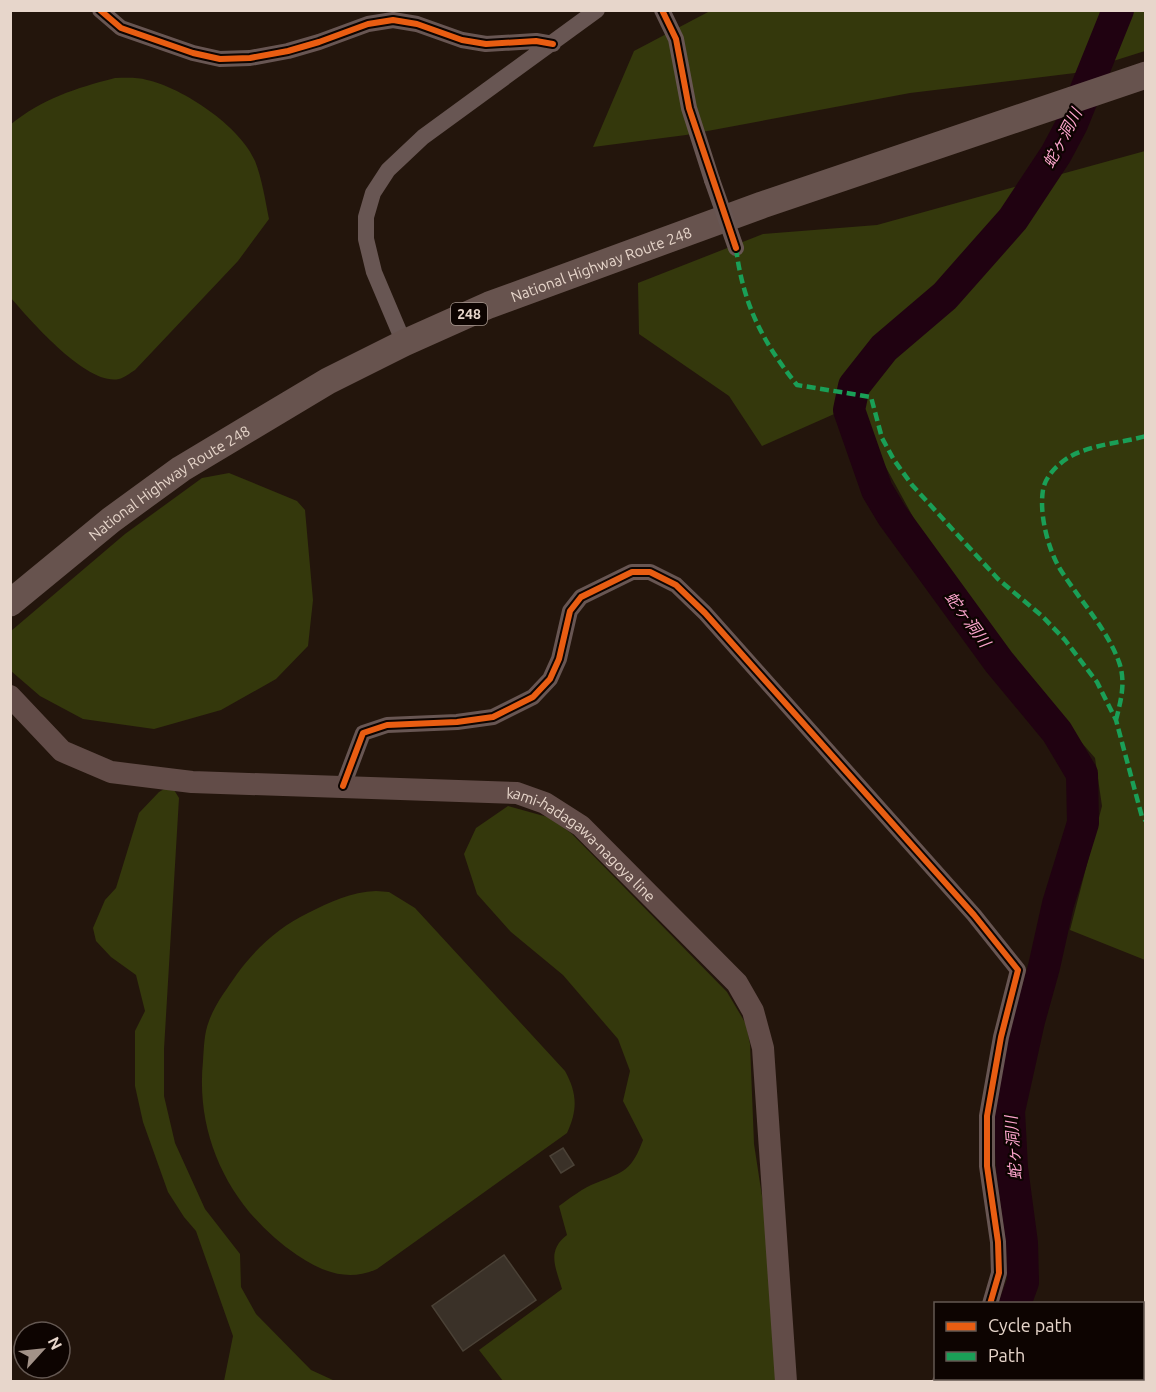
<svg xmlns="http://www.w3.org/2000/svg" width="1156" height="1392" font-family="Ubuntu,'Noto Sans JP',sans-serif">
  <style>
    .green { fill: #34380c }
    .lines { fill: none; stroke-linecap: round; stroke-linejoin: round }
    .river { stroke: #200211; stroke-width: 32 }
    .building { fill: #3a3128; stroke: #4a4136; stroke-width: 1.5 }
    .minor { stroke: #685653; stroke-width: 16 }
    .secondary { stroke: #624c48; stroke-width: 22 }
    .trunk { stroke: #67534e; stroke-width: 27 }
    .minor-bridge { stroke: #685653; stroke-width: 16 }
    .quiet { stroke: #1a9f57; stroke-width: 4.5; stroke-dasharray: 9 4.5; stroke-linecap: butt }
    .cycleway-casing { stroke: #0d0401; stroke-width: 10 }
    .cycleway { stroke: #e95d12; stroke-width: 6 }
    .labels { text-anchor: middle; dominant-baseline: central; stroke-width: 4.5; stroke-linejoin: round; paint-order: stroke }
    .shield { fill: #0d0401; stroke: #a6978e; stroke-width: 1.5 }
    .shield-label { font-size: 14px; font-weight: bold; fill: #e7d6cb }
    .street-label { font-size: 15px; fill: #e7d6cb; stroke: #0d0401 }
    .water-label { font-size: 16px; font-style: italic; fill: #fda5cd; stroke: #0d0401 }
  </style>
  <rect width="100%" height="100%" fill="#23150c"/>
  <path class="green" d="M 710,11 L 1145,11 L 1145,51 L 1075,73 L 910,93 L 686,135 L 593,147 L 634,51 Z
    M 115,78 C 125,78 137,77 147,80 C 183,88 240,126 255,161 C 262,179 265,199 269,219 L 238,261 L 135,370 C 130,373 124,378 119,379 C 87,386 31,321 11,298 L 10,125 C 42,99 76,88 115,78 Z
    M 1145,151 L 1145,960 L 1070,930 L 1102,806 L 1095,758 L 1028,681 L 969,599 L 935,557 L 883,462 L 841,411 L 762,446 L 729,396 L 639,334 L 638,283 L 763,234 L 877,225 Z
    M 229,473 L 297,501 L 305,510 L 313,600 L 308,646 L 276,679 L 221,710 L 154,729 L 83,719 L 40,696 L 11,671 L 11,631 L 125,534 L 202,478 Z
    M 171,785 L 179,798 L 164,1049 L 164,1096 L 175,1143 L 205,1209 L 240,1254 L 241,1287 L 256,1314 L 311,1370 L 335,1381 L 224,1381 L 233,1336 L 196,1231 L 184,1217 L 168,1192 L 143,1122 L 135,1086 L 135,1031 L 145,1011 L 136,975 L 111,957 L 96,941 L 93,928 L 105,900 L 116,888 L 139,813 L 159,792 Z
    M 508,806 L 551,818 L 572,834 L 727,992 L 746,1024 L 750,1044 L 754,1144 L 764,1209 L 776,1381 L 503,1381 L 479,1350 L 562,1289 C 556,1268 546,1251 567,1235 L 559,1206 C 570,1198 583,1188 596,1183 C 624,1172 632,1170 643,1140 L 623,1101 L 630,1071 L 618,1039 L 563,975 L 511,932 L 477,894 L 464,854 L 476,828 Z
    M 376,891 L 389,892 L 415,908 L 565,1071 C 577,1093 578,1109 567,1133 L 377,1269 C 348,1282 322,1272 297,1255 C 232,1211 195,1139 203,1061 C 204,1048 204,1033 209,1021 C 215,1004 227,989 237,974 C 256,948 279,927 308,913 C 330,902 351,892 376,891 Z"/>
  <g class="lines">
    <path class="river" d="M 1015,1304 L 1023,1282 L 1022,1243 L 1012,1168 L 1009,1111 L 1029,1021 L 1044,967 L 1058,904 L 1083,823 L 1082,774 L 1057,732 L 999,662 L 892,515 L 877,490 L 849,410 L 854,386 L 884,348 L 945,296 L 1013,219 L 1056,154 L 1072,124 L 1118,10
      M 967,1382 L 969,1378"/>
  </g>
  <path class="building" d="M 563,1148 L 574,1165 L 561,1173 L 550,1156 Z
    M 504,1255 L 536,1300 L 463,1351 L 432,1306 Z"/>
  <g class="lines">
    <path class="minor" d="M 100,10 L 121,28 L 193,53 L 220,59 L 250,58 L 288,51 L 319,42 L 368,24 L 393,20 L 417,24 L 462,40 L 486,44 L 536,41 L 553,44
      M 662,10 L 676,39 L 689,108 L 712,180
      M 404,343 L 374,272 L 366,239 L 366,217 L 373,193 L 388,170 L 423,137 L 597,10
      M 343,786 L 363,733 L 387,725 L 457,722 L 493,717 L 533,697 L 550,679 L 559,659 L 570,611 L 581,597 L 632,572 L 650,572 L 676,585 L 705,613 L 974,915 L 1018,970 L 1001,1037 L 987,1116 L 987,1166 L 998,1242 L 999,1273 L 990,1304
      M 940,1382 L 942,1378"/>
    <path class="secondary" id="s1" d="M 10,696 L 62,751 L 111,772 L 192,782 L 517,793 L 545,803 L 581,826 L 737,983 L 753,1011 L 763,1048 L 786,1382"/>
    <path class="trunk" id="s2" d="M 10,603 L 111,520 L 181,469 L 328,381 L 404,343 L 489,305 L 762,205 L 1146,75"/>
    <path class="minor-bridge" d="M 712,180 L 736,248"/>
    <path class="quiet" d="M 736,248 C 743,304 762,341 797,385 L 871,397 L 882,438 L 894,460 L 912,485 L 998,579 L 1042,616 L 1065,640 L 1097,682 L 1116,720 L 1142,817 L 1146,821
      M 1116,720 C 1121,700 1126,682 1119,662 C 1106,627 1080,601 1060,569 C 1048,549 1039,514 1043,490 C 1045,476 1059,463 1071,456 C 1094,444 1121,443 1146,436
      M 1144,1382 L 1146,1375"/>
    <g class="cycleway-casing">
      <path id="cycleway" d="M 100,10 L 121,28 L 193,53 L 220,59 L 250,58 L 288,51 L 319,42 L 368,24 L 393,20 L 417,24 L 462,40 L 486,44 L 536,41 L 553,44
        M 662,10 L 676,39 L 689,108 L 736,248
        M 343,786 L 363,733 L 387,725 L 457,722 L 493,717 L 533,697 L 550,679 L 559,659 L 570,611 L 581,597 L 632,572 L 650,572 L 676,585 L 705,613 L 974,915 L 1018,970 L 1001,1037 L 987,1116 L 987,1166 L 998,1242 L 999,1273 L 990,1304"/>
    </g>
    <use href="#cycleway" class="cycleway"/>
  </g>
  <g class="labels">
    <rect class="shield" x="451" y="303" width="36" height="22" rx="4.5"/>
    <g class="shield-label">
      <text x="469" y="314">248</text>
    </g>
    <g class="street-label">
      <text stroke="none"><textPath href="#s2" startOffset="686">National Highway Route 248</textPath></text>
      <text stroke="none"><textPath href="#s2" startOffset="200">National Highway Route 248</textPath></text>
      <text stroke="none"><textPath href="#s1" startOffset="618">kami-hadagawa-nagoya line</textPath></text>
    </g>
    <g class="water-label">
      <text transform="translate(1062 138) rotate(-62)">蛇ヶ洞川</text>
      <text transform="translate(968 619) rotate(54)">蛇ヶ洞川</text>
      <text transform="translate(1013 1148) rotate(-94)">蛇ヶ洞川</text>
    </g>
  </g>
  <rect width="1156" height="1392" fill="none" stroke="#e7d6cb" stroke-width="24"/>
  <rect x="934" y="1302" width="210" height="78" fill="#0d0401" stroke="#645852" stroke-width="1.5"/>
  <rect x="946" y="1322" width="30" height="9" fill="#e95d12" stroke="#645852" stroke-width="1.5"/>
  <text x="988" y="1332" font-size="18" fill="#e7d6cb">Cycle path</text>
  <rect x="946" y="1352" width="30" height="9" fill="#1a9f57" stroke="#645852" stroke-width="1.5"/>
  <text x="988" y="1362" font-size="18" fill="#e7d6cb">Path</text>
  <g transform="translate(42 1350) rotate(63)"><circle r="28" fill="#0d0401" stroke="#645852" stroke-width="1.5"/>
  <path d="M0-4.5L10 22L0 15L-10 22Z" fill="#a29288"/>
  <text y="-9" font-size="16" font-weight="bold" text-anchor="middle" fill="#e7d6cb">N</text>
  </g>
</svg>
